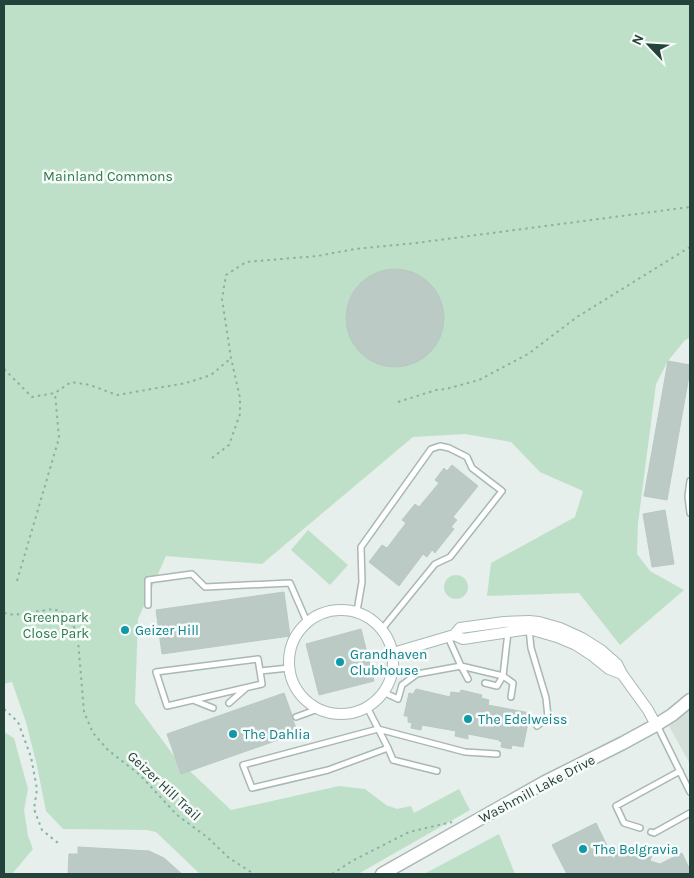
<svg xmlns="http://www.w3.org/2000/svg" width="694" height="878" font-family="Karla,sans-serif">
  <style>
    .built { fill: #d4dfda }
    .green { fill: #bfe0c8 }
    .building { fill: #bbcac4; stroke: #b8c9c2 }
    .lines { fill: none; stroke-linecap: round; stroke-linejoin: round }
    .service-casing { stroke: #a8b8b2; stroke-width: 8 }
    .minor-casing { stroke: #a8b8b2; stroke-width: 12 }
    .tertiary-casing { stroke: #a8b8b2; stroke-width: 15 }
    .path { stroke: #86b3a5; stroke-width: 2; stroke-dasharray: 2.5 4; stroke-linecap: butt }
    .service { stroke: #fff; stroke-width: 5 }
    .minor { stroke: #fff; stroke-width: 10 }
    .tertiary { stroke: #fff; stroke-width: 12 }
    .culture-dot { fill: #0f9aa8; stroke: #f7fbf9; stroke-width: 2 }
    .labels { text-anchor: middle; dominant-baseline: central; stroke-width: 5; stroke-linejoin: round; paint-order: stroke }
    .park-label { font-size: 14px; fill: #2d7a4b; stroke: #f7fbf9 }
    .culture-label { font-size: 14px; fill: #0d838f; stroke: #f7fbf9; text-anchor: start }
    .street-label { font-size: 14px; fill: #24423a; stroke: #f7fbf9 }
  </style>
  <rect width="100%" height="100%" fill="#e6efeb"/>
  <path class="built" d="M 690,709 L 690,764 L 669,726 Z"/>
  <path class="green" d="M 4,4 L 690,4 L 690,338 L 685,340 L 668,361 L 656,384 L 638,523 L 637,554 L 650,571 L 684,590 L 620,645 L 579,593 L 487,596 L 491,563 L 575,517 L 583,491 L 540,472 L 511,442 L 465,434 L 413,437 L 262,564 L 166,556 L 138,619 L 135,703 L 174,756 L 231,810 L 339,786 L 365,789 L 386,805 L 397,809 L 411,806 L 414,813 L 459,789 L 470,810 L 358,874 L 200,874 L 156,832 L 147,830 L 63,829 L 46,811 L 37,766 L 26,722 L 12,682 L 4,684 Z
    M 308,530 L 348,565 L 330,585 L 291,550 Z
    M444 587a12 12 0 1 1 24 0a12 12 0 1 1-24 0Z
    M 4,732 L 14,738 L 28,789 L 24,810 L 28,836 L 33,849 L 12,874 L 4,874 Z
    M 499,834 L 515,874 L 424,874 Z"/>
  <path class="building" d="M346 318a49 49 0 1 1 98 0a49 49 0 1 1-98 0Z
    M 668,361 L 690,365 L 690,370 L 667,500 L 644,496 Z
    M 452,465 L 478,486 L 453,517 L 457,520 L 451,527 L 454,529 L 438,549 L 435,553 L 432,550 L 427,557 L 423,554 L 399,586 L 369,562 L 382,545 L 387,548 L 406,523 L 402,520 L 415,504 L 419,507 L 439,483 L 435,480 L 444,468 L 447,471 Z
    M 665,510 L 674,564 L 652,567 L 643,514 Z
    M 284,592 L 290,636 L 162,654 L 156,610 Z
    M 361,629 L 374,681 L 319,695 L 306,644 Z
    M 416,689 L 450,697 L 451,692 L 460,693 L 461,690 L 482,695 L 481,698 L 489,700 L 488,705 L 530,713 L 523,747 L 512,745 L 511,749 L 501,747 L 502,742 L 499,741 L 499,740 L 468,734 L 468,739 L 455,736 L 456,731 L 422,725 L 421,730 L 411,728 L 412,723 L 408,722 L 408,716 L 404,716 L 409,693 L 413,694 Z
    M 284,693 L 292,715 L 292,718 L 298,733 L 181,774 L 167,734 Z
    M 596,823 L 614,860 L 619,845 L 652,855 L 650,861 L 660,864 L 682,853 L 690,870 L 690,874 L 567,874 L 552,845 Z
    M 78,847 L 149,851 L 164,858 L 182,874 L 68,874 L 69,854 L 78,854 Z"/>
  <g class="lines">
    <g class="service-casing">
      <path id="service" d="M 690,481 L 688,496 L 690,513
        M 148,605 L 148,580 L 192,574 L 205,587 L 290,583 L 307,622
        M 357,611 L 362,582 L 361,547 L 431,449 L 440,446 L 449,448 L 467,457 L 472,468 L 502,491 L 450,557 L 435,564 L 382,629
        M 529,629 L 531,648 L 546,698 L 548,717 L 537,726
        M 448,637 L 461,666 L 468,679
        M 260,671 L 262,684 L 167,706 L 156,672 L 258,659 L 260,671 L 289,668
        M 485,683 L 497,686 L 503,676 L 508,632
        M 383,692 L 398,699 L 402,685 L 417,674 L 461,666 L 503,676 L 513,683 L 511,697
        M 193,700 L 213,708
        M 229,703 L 245,689
        M 367,707 L 388,748
        M 296,717 L 318,709
        M 657,725 L 690,792
        M 437,771 L 393,760 L 388,748 L 328,770 L 252,788 L 243,765 L 378,729 L 465,752 L 497,754
        M 640,828 L 624,823 L 616,806 L 680,771
        M 651,832 L 654,833 L 690,813"/>
    </g>
    <g class="minor-casing">
      <path id="minor" d="M289 662a52 52 0 1 1 104 0a52 52 0 1 1-104 0Z
        M 454,635 L 463,639 L 529,629 L 557,637 L 576,645 L 593,656 L 609,669 L 622,674
        M 393,653 L 454,635 L 460,628 L 504,622 L 529,621 L 539,622 L 560,628 L 582,638 L 601,650 L 617,664 L 622,674 L 648,710 L 656,725"/>
    </g>
    <g class="tertiary-casing">
      <path id="tertiary" d="M 382,874 L 545,782 L 623,743 L 656,725 L 672,715 L 690,700"/>
    </g>
    <path class="path" d="M 4,369 L 32,397 L 55,393 L 71,382 L 90,385 L 117,395 L 186,383 L 211,375 L 230,359
      M 398,402 L 436,390 L 446,389 L 479,380 L 528,354 L 577,317 L 690,247
      M 212,458 L 229,445 L 240,414 L 240,398 L 231,358 L 222,299 L 226,275 L 246,262 L 317,256 L 355,249 L 416,243 L 690,207
      M 17,581 L 59,438 L 55,393
      M 4,613 L 14,615 L 53,609 L 62,612 L 72,621 L 78,640 L 84,712 L 93,733 L 108,750 L 140,775 L 177,815 L 207,837 L 229,858 L 254,874
      M 4,709 L 18,722 L 31,757 L 37,789 L 34,809 L 42,830 L 58,843
      M 332,874 L 354,860 L 409,832 L 452,822"/>
    <use href="#service" class="service"/>
    <use href="#minor" class="minor"/>
    <use href="#tertiary" class="tertiary"/>
  </g>
  <g class="culture-dot">
    <circle cx="125" cy="630" r="5"/>
    <circle cx="340" cy="662" r="5"/>
    <circle cx="468" cy="719" r="5"/>
    <circle cx="233" cy="734" r="5"/>
    <circle cx="583" cy="849" r="5"/>
  </g>
  <g class="labels">
    <g class="park-label">
      <text x="108" y="176">Mainland Commons</text>
      <text x="56" y="617">Greenpark<tspan x="56" dy="16">Close Park</tspan></text>
    </g>
    <g class="culture-label">
      <text x="135" y="630">Geizer Hill</text>
      <text x="350" y="654">Grandhaven<tspan x="350" dy="16">Clubhouse</tspan></text>
      <text x="478" y="719">The Edelweiss</text>
      <text x="243" y="734">The Dahlia</text>
      <text x="593" y="849">The Belgravia</text>
    </g>
    <g class="street-label">
      <text transform="translate(164 786) rotate(43)">Geizer Hill Trail</text>
      <text transform="translate(537 789) rotate(-28)">Washmill Lake Drive</text>
    </g>
  </g>
  <rect width="694" height="878" fill="none" stroke="#24423a" stroke-width="10"/>
  <g transform="translate(649 45) rotate(295)" stroke="#f7fbf9" stroke-width="4" paint-order="stroke">
  <path d="M0-4L9 19L0 12L-9 19Z" fill="#24423a"/>
  <text y="-8" font-size="14" font-weight="bold" text-anchor="middle" fill="#24423a">N</text>
  </g>
</svg>
